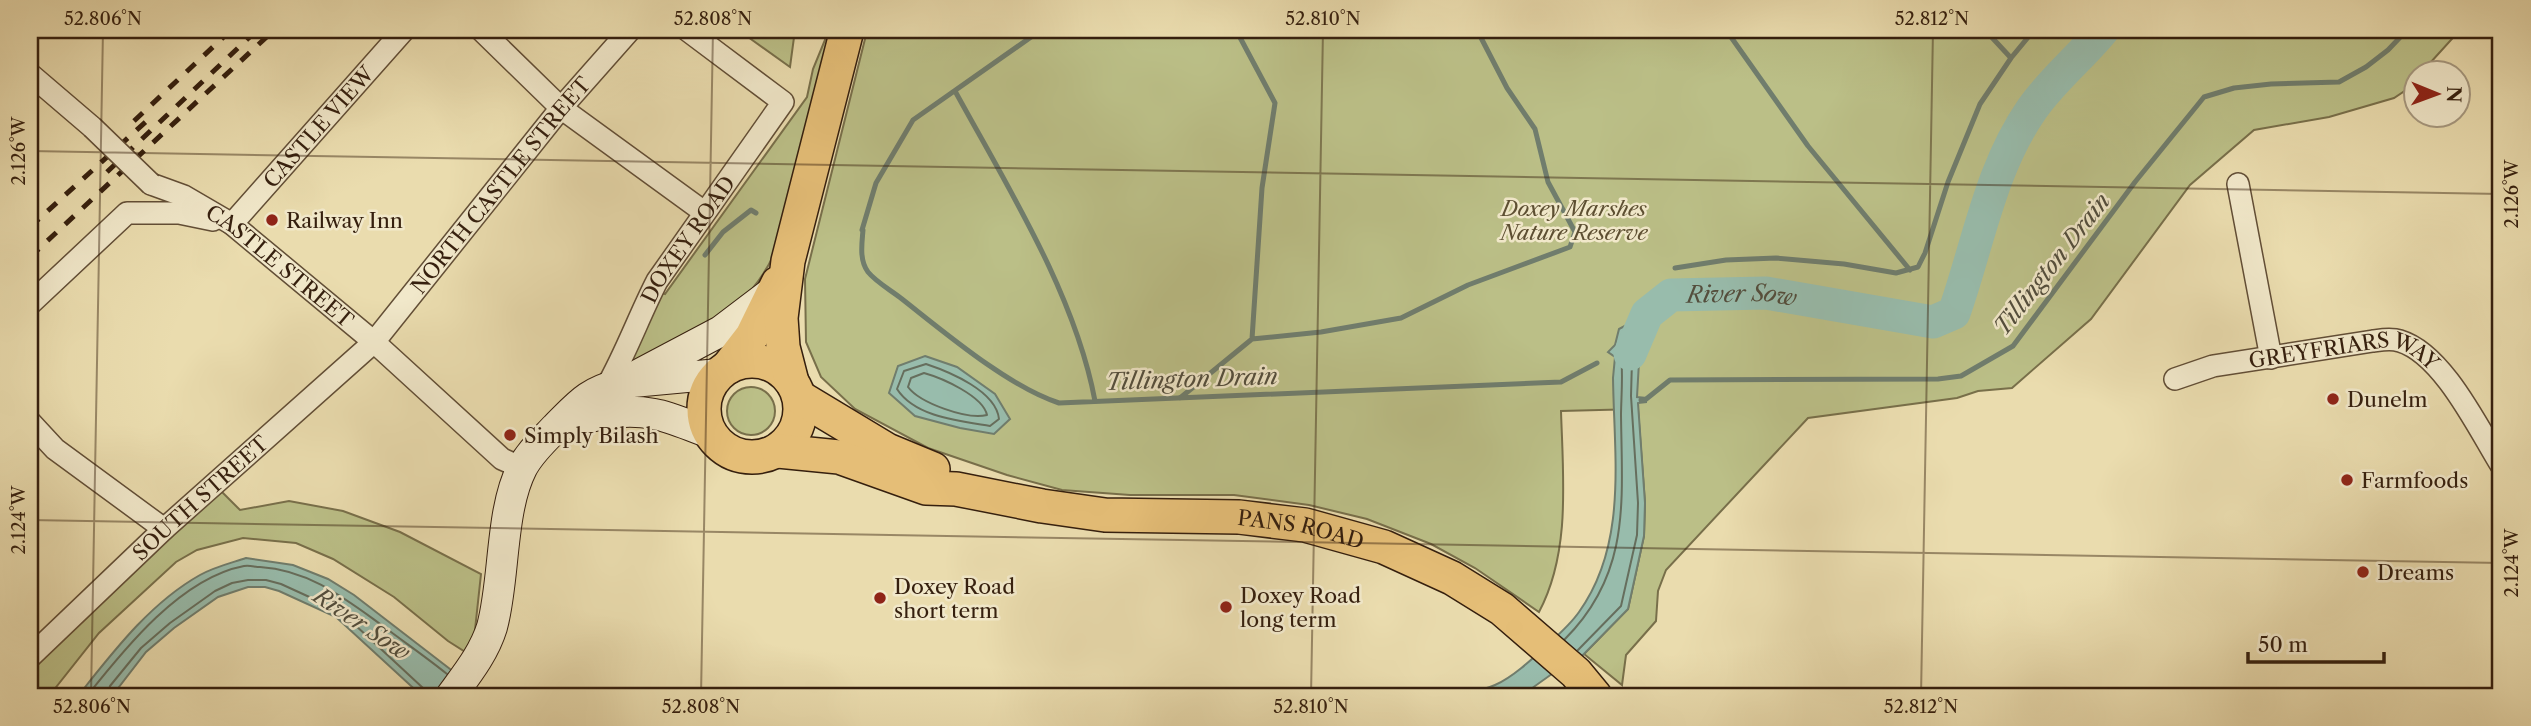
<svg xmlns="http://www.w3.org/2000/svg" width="2531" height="726" font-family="'Libre Caslon Text',serif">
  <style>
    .green { fill: #bbbf87; stroke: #786f4a; stroke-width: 2 }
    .water { fill: #98bcac; stroke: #707d6d; stroke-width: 2 }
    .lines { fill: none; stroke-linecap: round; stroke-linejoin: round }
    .shore { stroke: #666e5d; stroke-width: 2 }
    .stream { stroke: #707d6d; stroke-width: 5 }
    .river { stroke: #98bcac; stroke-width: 33 }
    .street-casing { stroke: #624e36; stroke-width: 24 }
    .secondary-casing { stroke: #351f0e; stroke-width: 32 }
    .primary-casing { stroke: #351f0e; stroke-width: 36 }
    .street { stroke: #f1e8ca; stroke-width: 21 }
    .secondary { stroke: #f1e8ca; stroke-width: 30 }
    .primary { stroke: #e5be77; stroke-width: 33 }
    .rail { stroke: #351f0e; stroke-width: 5; stroke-dasharray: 12 12; stroke-linecap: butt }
    .street-bridge-casing { stroke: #624e36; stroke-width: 24; stroke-linecap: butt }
    .street-bridge { stroke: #f1e8ca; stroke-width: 21 }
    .ticks { fill: none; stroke: #351f0e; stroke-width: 2; stroke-opacity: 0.45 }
    .poi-dot { fill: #8f2418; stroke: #f1e8ca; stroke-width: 2.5 }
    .labels { text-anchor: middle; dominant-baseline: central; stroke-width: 5; stroke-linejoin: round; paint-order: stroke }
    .street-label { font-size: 21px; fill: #351f0e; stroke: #f1e8ca }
    .park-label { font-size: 21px; font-style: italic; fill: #5d4f32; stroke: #f1e8ca }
    .poi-label { font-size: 21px; fill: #351f0e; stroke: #f1e8ca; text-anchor: start }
    .water-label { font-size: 23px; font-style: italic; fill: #534e3d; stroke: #f1e8ca }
    .neatline { fill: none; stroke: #351f0e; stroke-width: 2.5 }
    .ticks-label { font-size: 18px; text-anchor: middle; fill: #351f0e }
  </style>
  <rect width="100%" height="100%" fill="#eadcae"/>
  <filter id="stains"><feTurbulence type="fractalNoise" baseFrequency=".00286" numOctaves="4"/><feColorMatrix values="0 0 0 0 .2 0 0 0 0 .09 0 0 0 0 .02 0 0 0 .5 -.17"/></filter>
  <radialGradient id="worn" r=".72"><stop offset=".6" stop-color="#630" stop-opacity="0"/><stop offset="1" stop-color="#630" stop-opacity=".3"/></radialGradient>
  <path class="green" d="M 752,30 L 795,30 L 790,67 L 748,37 Z
    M 829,30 L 833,30 L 774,254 C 764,277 741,306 719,321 C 694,338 659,351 631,365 L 628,361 L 659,292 L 665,294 L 807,97 L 813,69 Z
    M 876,30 L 2460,30 L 2421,73 L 2416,74 L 2415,80 L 2409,88 L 2394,98 L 2329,117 L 2254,130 L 2190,185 L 2091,319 L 2012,388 L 1978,391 L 1957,398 L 1808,418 L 1666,570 L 1658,591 L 1656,621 L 1626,655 L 1622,685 L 1584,654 L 1628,609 L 1644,536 L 1645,503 L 1638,409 L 1561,411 C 1563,477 1571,552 1539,612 L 1475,568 L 1431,544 L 1367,519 L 1309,505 L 1234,495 L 1130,495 L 1062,490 L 1007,475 L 928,448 L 855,409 L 821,377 L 806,342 L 805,279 L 867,31 L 875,32 Z
    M727 411a24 24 0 1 1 48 0a24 24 0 1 1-48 0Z
    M 219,489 L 240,510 L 289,501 L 343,511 L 400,532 L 481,574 L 474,639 L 467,653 L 448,641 L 394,597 L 333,559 L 296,543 L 243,538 L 197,550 L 176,562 L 99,633 L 49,696 L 30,696 L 30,670 Z"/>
  <path class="water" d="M 2091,30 L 2121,30 L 2098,53 L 2055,82 Z
    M 1647,314 L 1650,340 L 1639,362 L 1637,397 L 1646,398 L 1646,402 L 1638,403 L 1645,503 L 1644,536 L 1628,609 L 1579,659 L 1556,671 L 1521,696 L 1453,696 C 1467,693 1482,691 1495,685 C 1513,677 1531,660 1546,646 C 1557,636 1570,625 1579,612 C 1628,544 1614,456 1613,378 L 1615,357 L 1608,352 L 1615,345 L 1619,329 Z
    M 925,356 L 957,367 L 995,394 L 1010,419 L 994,434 L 960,428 L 915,416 L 889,393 L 898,366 Z
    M 246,558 L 293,565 L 328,579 L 354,595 L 485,696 L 422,696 L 336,617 L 279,591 L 265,587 L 248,587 L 218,597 L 174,628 L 146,652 L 112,696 L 78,696 C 113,652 150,603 200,575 C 214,567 231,563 246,558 Z"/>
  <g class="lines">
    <path class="shore" d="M 926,364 C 950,372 996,391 999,419 L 990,426 C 959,421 915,417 897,389 L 904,371 Z
      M 924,373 C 942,378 983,396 987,415 C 967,420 920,403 908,387 L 911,378 Z
      M 1565,639 C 1631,573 1622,501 1621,415 C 1621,400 1624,363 1620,351 L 1626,334 L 1639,327 L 1643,338 L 1632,360 L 1631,396 L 1638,503 L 1637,535 L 1621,606 L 1578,650
      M 87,696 C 125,648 181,578 244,566 C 250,565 255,567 260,567 C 309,570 344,598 383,626 C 404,642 426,657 447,674
      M 107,696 L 110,686 L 141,648 L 170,623 L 215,591 L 232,583 L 248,580 L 266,580 L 281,584 L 340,611 L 423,688 L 426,696"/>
    <path class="stream" d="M 1726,30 L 1808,146 L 1910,270
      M 1985,30 L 2011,58
      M 955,91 C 1007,186 1075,294 1095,401
      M 862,230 L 876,183 L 913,120 L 1041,30
      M 863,230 C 862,243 859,260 868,272 C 876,282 892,291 902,299 C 944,332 1009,387 1059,403 L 1561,382 L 1597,363
      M 705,255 L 723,232 L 751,210 L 756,213
      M 1675,268 L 1726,260 L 1776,258 L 1844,264 L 1896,273 L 1918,267 L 1925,253 L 1948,182 L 1980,104 L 2011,58 L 2034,30
      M 1252,339 L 1321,332 L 1401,318 L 1468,285 L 1570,247 L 1575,232 L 1548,182 L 1535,129 L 1507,88 L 1477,30
      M 1180,398 L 1252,339 L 1262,188 L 1275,103 L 1236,30
      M 1641,400 L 1645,400 L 1670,380 L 1938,379 L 1961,376 L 2013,346 L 2135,182 L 2204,97 L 2234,88 L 2271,84 L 2339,82 L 2366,67 L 2388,50 L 2407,30"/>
    <path class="river" id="s1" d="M 1630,354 L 1647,314 L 1671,295 L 1766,293 L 1933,322 L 1954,313 C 1978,245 1990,169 2032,109 C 2052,80 2081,57 2103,30"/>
    <g class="street-casing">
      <g id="street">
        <path d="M 481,30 L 561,108 L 704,212"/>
        <path d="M 30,74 L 92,127"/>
        <path id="s2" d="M 151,184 L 184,196 L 232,224 L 374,342 L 502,459 L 522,468"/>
        <path d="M 2238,184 L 2271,358"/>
        <path id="s3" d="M 232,224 L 404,30"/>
        <path d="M 30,304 L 127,213 L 179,213 L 213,220"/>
        <path id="s4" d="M 2175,379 L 2213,366 L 2373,341 C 2381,340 2391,338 2400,341 C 2443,354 2478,428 2501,465"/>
        <path id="s5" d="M 606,388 C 626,353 639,316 657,281 L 783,102 L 687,30"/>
        <path d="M 30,422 L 55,449 L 164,529"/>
        <path id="s6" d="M 30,657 L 164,529 L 374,342 L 561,108 L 630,30"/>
      </g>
    </g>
    <g class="secondary-casing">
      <path id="secondary" d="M 634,377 L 721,331 L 775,290
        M 563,425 C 593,415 622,408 654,414 C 672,417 692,427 710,433
        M 451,696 C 467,674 484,653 492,627 C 505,580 500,511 522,468 C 530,452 544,440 556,427 C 581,402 587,393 622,383 L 719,374"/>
    </g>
    <g class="primary-casing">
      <g id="primary">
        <circle cx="752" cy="409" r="48"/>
        <path d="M 728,367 L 752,336 L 778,283"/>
        <path d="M 792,382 L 783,347 L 781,318 L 788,261 L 847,30"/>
        <path d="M 799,397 L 887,450 L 933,469"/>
        <path id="s7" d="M 778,451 L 839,457 L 926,488 L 956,489 L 1042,506 L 1105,515 L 1239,517 L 1305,525 L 1384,547 L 1452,578 L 1502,609 L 1576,673 L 1595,696"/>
      </g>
    </g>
    <use href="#street" class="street"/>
    <use href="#secondary" class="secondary"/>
    <use href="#primary" class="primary"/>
    <path class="rail" d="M 134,121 L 231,30
      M 107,172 L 257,30
      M 30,227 L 151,117
      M 30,257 L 274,30"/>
    <g class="street-bridge-casing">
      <path id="street-bridge" d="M 92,127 L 151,184"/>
    </g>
    <use href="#street-bridge" class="street-bridge"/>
  </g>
  <path class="ticks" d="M 30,151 L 2501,194M 30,520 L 2501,563M 91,696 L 103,30M 701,696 L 713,30M 1311,696 L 1323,30M 1921,696 L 1933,30"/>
  <g class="poi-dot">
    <circle cx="272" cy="220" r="7"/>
    <circle cx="2333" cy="399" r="7"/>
    <circle cx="510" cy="435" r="7"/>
    <circle cx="2347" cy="480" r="7"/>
    <circle cx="2363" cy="572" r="7"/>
    <circle cx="880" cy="598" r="7"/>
    <circle cx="1226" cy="607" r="7"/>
  </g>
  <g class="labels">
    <g class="street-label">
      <text stroke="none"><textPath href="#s3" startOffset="130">CASTLE VIEW</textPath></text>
      <text stroke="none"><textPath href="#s6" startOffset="668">NORTH CASTLE STREET</textPath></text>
      <text stroke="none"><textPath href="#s5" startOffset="170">DOXEY ROAD</textPath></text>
      <text stroke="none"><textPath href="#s2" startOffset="154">CASTLE STREET</textPath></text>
      <text stroke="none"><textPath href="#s4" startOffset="175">GREYFRIARS WAY</textPath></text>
      <text stroke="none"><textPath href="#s6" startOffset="233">SOUTH STREET</textPath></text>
      <text stroke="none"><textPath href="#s7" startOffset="532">PANS ROAD</textPath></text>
    </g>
    <g class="park-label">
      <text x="1574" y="208">Doxey Marshes<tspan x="1574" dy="24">Nature Reserve</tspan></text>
    </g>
    <g class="poi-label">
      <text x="286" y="220">Railway Inn</text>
      <text x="2347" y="399">Dunelm</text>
      <text x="524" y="435">Simply Bilash</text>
      <text x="2361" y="480">Farmfoods</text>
      <text x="2377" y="572">Dreams</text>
      <text x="894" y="586">Doxey Road<tspan x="894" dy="24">short term</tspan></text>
      <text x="1240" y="595">Doxey Road<tspan x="1240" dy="24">long term</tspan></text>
    </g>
    <g class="water-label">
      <text transform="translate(2052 264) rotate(-52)">Tillington Drain</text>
      <text stroke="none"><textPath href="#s1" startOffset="145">River Sow</textPath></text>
      <text transform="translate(1192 379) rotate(-2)">Tillington Drain</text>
      <text transform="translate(362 624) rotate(34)">River Sow</text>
    </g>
  </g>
  <rect width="2531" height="726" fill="none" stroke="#eadcae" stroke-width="77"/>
  <g transform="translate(2437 94) rotate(91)"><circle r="33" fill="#f1e8ca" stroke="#a6987f" stroke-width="2"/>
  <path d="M0-5L12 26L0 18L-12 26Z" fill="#8f2418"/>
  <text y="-10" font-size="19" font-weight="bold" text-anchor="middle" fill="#351f0e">N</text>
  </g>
  <path d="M2248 652v10h136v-10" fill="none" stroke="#351f0e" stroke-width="3.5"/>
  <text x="2258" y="652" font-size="21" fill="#351f0e" stroke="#f1e8ca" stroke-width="5" paint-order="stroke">50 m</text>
  <rect x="38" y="38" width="2454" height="650" class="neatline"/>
  <g class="ticks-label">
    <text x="103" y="25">52.806°N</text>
    <text x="713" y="25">52.808°N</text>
    <text x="1323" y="25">52.810°N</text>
    <text x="1932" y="25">52.812°N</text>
    <text transform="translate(19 151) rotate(-90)" y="6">2.126°W</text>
    <text transform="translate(2512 194) rotate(-90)" y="6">2.126°W</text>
    <text transform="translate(19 520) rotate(-90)" y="6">2.124°W</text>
    <text transform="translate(2512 563) rotate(-90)" y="6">2.124°W</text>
    <text x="92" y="713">52.806°N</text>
    <text x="701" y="713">52.808°N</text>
    <text x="1311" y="713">52.810°N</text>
    <text x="1921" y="713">52.812°N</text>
  </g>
  <rect width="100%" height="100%" filter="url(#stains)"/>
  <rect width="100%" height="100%" fill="url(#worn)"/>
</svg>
